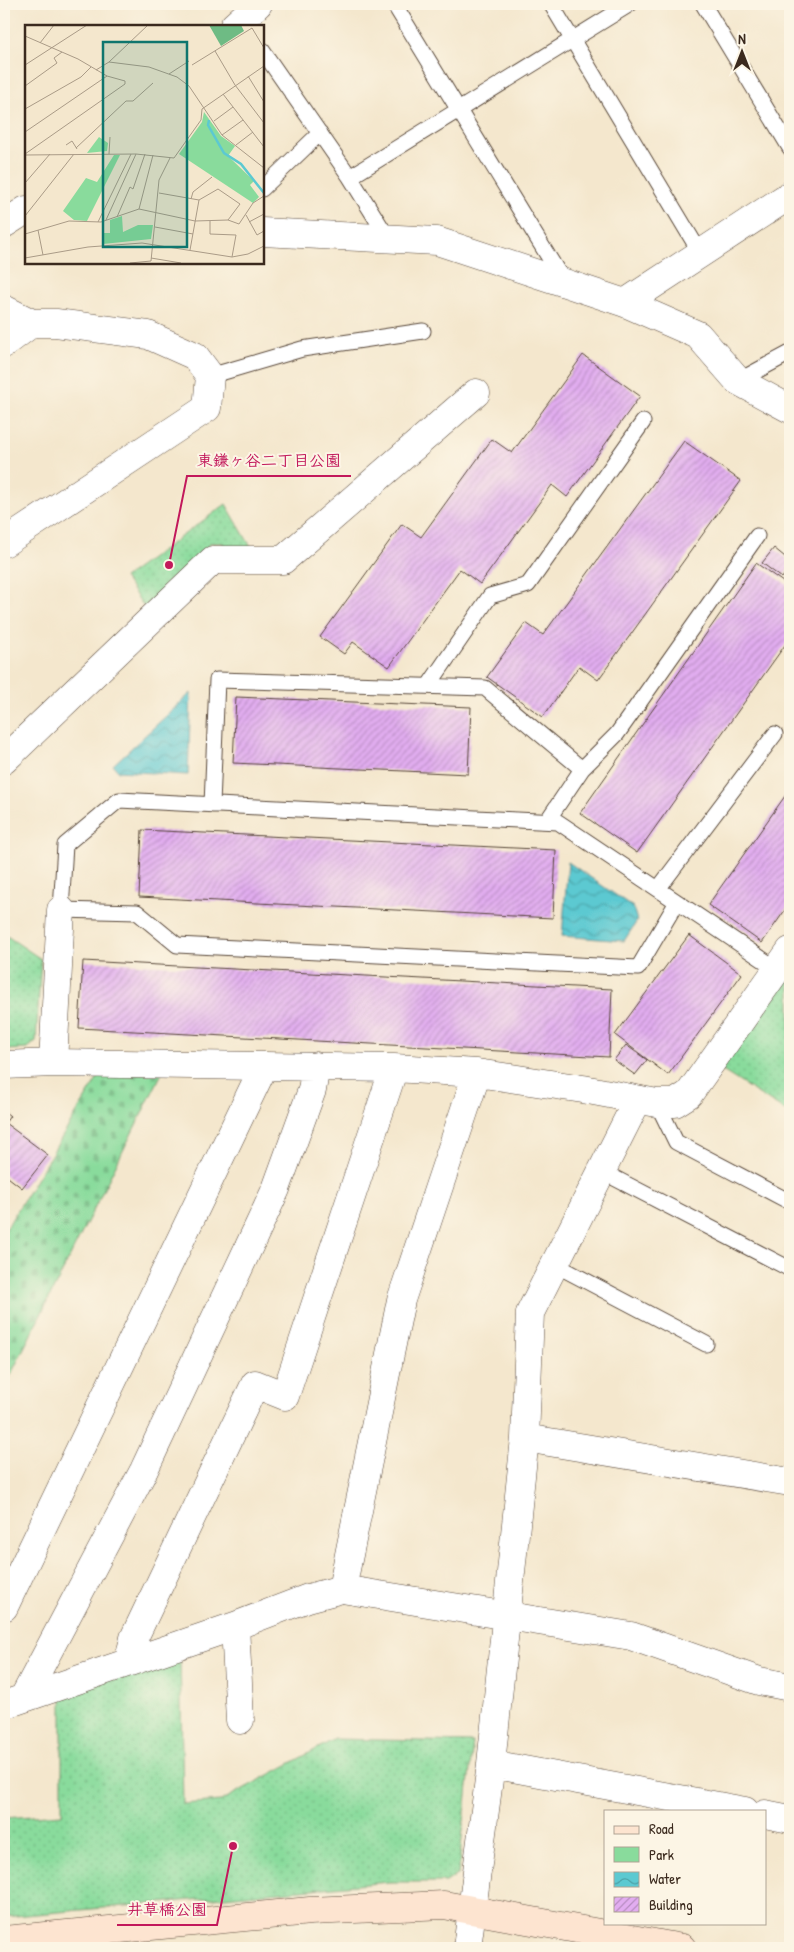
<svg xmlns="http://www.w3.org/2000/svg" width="794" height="1952" font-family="'Patrick Hand','Klee One',sans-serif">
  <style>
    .green { fill: url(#green-dots); stroke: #62825d }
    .cemetery { fill: url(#cemetery-stones); stroke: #62825d }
    .water { fill: url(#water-waves); stroke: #4c7a78 }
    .building { fill: url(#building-hatch) }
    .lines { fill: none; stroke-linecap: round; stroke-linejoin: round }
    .lane-casing { stroke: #574638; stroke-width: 17 }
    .street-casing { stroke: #574638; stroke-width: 29 }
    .secondary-casing { stroke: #574638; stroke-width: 29 }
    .lane { stroke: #fff; stroke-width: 15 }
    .street { stroke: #fff; stroke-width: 28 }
    .secondary { stroke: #fde4d0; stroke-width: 28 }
    .inset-river { fill: none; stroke: #5cc9d1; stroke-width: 2.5 }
    .inset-road { fill: none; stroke: #aa9b87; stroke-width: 1 }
    .view { fill: #0f766e; fill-opacity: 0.15; stroke: #0f766e; stroke-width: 2.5 }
    .inset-edge { fill: none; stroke: #3b2a1e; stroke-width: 2.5 }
    .leader { fill: none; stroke: #c2185b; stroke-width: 2 }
    .callout-dot { fill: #c2185b; stroke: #fcf5e5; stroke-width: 2 }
    .callout-label { font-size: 16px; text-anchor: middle; font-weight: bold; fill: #c2185b; stroke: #fcf5e5; stroke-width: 4; stroke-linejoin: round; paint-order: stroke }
  </style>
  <defs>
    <pattern id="green-dots" width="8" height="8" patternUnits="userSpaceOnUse" patternTransform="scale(1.25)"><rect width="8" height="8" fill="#89db9c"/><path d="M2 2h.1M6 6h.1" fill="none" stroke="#77bc86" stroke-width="1.8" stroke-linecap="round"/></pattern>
    <pattern id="cemetery-stones" width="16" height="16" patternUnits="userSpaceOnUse" patternTransform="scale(1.25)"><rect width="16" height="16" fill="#89db9c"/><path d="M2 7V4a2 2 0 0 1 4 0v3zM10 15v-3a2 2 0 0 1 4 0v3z" fill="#77bc86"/></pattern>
    <pattern id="water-waves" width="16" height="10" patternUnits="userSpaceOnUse" patternTransform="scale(1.25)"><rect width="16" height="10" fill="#5cc9d1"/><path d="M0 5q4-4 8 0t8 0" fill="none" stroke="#4da3a9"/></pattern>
    <pattern id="building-hatch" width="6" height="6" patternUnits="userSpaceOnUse" patternTransform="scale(1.25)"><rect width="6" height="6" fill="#e2adf0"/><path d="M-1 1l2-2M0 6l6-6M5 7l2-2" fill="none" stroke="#b88dc2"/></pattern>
  </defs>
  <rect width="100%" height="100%" fill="#fcf5e5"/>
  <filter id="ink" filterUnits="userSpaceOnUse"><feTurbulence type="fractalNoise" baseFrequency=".02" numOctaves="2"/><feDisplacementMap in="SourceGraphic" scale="10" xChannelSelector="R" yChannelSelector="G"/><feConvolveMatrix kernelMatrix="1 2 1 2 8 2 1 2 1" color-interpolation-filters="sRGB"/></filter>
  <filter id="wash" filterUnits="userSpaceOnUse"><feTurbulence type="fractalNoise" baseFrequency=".0096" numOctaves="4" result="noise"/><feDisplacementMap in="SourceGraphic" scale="20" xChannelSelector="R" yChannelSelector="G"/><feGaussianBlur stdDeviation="1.12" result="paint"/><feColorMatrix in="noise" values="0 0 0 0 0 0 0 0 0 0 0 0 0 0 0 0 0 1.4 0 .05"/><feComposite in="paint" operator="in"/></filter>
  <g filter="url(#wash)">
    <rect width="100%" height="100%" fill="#f4e7cd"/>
    <path class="green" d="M 226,504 L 254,552 L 224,552 L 223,543 L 209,543 L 210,552 L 147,611 L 124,578 Z
      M 4,934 L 41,959 L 36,1041 L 27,1049 L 4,1050 Z
      M 790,970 L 790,1114 L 721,1070 Z
      M 180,1651 L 183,1804 L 221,1801 L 335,1739 L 473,1742 L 458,1874 L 446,1882 L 389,1882 L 4,1917 L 4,1818 L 62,1814 L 62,1698 Z"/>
    <path class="cemetery" d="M 101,1073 L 162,1073 L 4,1388 L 4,1232 Z"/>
    <path class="water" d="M 191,693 L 188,775 L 118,771 L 113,765 Z
      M 568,862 L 633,907 L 637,921 L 624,941 L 562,936 Z"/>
    <g id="blocks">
      <path class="building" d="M 583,355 L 640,396 L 567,497 L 552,485 L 480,584 L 460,569 L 389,667 L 353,642 L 344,654 L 320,637 L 402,524 L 421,537 L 492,439 L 512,453 Z
        M 684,441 L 741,481 L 598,680 L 579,666 L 543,717 L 487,677 L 526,623 L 543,635 Z
        M 774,548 L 790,561 L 790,567 L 782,578 L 762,563 Z
        M 756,563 L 790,587 L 790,638 L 637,853 L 580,813 Z
        M 236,697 L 471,707 L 468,774 L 233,763 Z
        M 790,789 L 790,903 L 762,943 L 708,905 Z
        M 142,830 L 556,850 L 553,918 L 139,897 Z
        M 689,935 L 742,974 L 668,1075 L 615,1035 Z
        M 83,961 L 612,989 L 609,1057 L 79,1028 Z
        M 626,1045 L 647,1060 L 635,1075 L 614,1060 Z
        M 4,1111 L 10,1116 L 5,1123 L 48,1155 L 22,1188 L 4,1174 Z"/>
    </g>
  </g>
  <g filter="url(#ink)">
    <use href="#blocks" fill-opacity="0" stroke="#574638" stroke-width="1"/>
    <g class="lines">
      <g class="lane-casing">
        <path id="lane" d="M 394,4 L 564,282
          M 551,4 L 701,254
          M 703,4 L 790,148
          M 262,50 L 350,177 L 388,238
          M 350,177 L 630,4
          M 262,189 L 320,133
          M 210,376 L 302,349 L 423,331
          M 738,381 L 790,353
          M 429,685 L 490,596 L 528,585 L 643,422
          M 212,805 L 217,680 L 485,688 L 582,769
          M 547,821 L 582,769 L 617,734 L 757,536
          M 658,889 L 775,734
          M 677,902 L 638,968 L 177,945 L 137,912 L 61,910 L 65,845 L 119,800 L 558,822 L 768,963
          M 657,1103 L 676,1142 L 790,1202
          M 601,1171 L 790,1269
          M 554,1264 L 706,1344"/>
      </g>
      <g class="street-casing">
        <path id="street" d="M 234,26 L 258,4
          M 4,224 L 26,210
          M 262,232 L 437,241 L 565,283 L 625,303 L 698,335 L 738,381 L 790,409
          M 625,303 L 790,195
          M 4,309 L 32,323 L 56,323 L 148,335 L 195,356 L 210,376 L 207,408 L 4,543
          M 4,344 L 32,323
          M 4,760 L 213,560 L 283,560 L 476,393
          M 53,1063 L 61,910
          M 4,1065 L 53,1063 L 394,1068 L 477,1073 L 583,1089 L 657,1103 L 675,1103 L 689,1094 L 790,951
          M 525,1438 L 790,1482
          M 342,1589 L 401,1300 L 477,1073
          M 4,1607 L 264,1066
          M 235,1626 L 240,1720
          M 129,1660 L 134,1638 L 255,1384 L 285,1396 L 394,1068
          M 24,1697 L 144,1470 L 276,1189 L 312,1090 L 316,1066
          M 4,1705 L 235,1626 L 308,1598 L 342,1589 L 631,1636 L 759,1681 L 790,1687
          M 491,1764 L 745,1811
          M 765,1814 L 790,1819
          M 467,1948 L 491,1764 L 525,1438 L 530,1313 L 637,1101"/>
      </g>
      <g class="secondary-casing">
        <path id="secondary" d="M 4,1940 L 310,1911 L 444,1905 L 682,1948"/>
      </g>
      <use href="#lane" class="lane"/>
      <use href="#street" class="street"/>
      <use href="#secondary" class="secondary"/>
    </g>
  </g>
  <g transform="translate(25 25)">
    <rect width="239" height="239" fill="#f4e7cd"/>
    <path d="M 179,87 L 196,111 L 210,121 L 203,131 L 229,156 L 225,160 L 234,172 L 228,178 L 154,129 L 177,97 ZM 74,112 L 83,118 L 82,126 L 62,128 ZM 97,191 L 98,207 L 113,200 L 128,200 L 126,214 L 78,219 L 77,208 L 85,208 L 85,195 Z" fill="#89db9c"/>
    <path d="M 184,0 L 216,0 L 219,6 L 196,21 Z" fill="#6ebb84"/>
    <path d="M 89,130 L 95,130 L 62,196 L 49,195 L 38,186 L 61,153 L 72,157 Z" fill="#89db9c"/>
    <path class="inset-river" d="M 184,95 L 183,100 L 199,128 L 216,139 L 239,168"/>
    <path class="inset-road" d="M 0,11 L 53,34 L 82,51 L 100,56 L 100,59 L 0,129M 15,18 L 29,0M 190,26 L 210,60 L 239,98M 84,37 L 124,42 L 152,52 L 164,61 L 197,110 L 239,143M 0,40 L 62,0M 167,40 L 227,3 L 239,23M 71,45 L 84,37 L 123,0M 144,49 L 164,36M 223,51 L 239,77M 0,61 L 32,38 L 29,33 L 37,27M 198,69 L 239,122M 0,84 L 56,52 L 66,42M 189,96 L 208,82M 0,107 L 82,51M 197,110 L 218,95M 41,120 L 47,116 L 52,124M 211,120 L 228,107M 51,123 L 101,76 L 108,76 L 128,58M 84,129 L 85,112M 0,130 L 111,129 L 149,133 L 176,95 L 177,84 L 239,41M 0,158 L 25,129M 134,168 L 174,175 L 193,164 L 215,179 L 203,195M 166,174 L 168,167 L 187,152M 114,184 L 128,130M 221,190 L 232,210 L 239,206M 0,191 L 49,129M 92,192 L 105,162 L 108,164 L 120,129M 81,195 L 111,129M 185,196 L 185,209 L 211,210 L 207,232M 73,197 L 106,129M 224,197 L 239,189M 130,202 L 168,209M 13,205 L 18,230M 0,209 L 44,196 L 76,197 L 114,184 L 170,196 L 203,195 L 214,199 L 228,178 L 239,171M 165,225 L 174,175M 0,233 L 63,222 L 117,218 L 207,232 L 223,229 L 239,221M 126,233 L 156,238M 105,238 L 126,236 L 134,155 L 145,133"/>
    <path class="view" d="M 78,17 L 162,17 L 162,222 L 78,222 Z"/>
    <rect width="239" height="239" class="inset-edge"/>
  </g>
  <path class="leader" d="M169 565L187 476H351M233 1846L217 1925H117"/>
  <g class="callout-dot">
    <circle cx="169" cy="565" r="5"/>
    <circle cx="233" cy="1846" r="5"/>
  </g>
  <g class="callout-label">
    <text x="269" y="466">東鎌ヶ谷二丁目公園</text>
    <text x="167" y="1915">井草橋公園</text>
  </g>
  <rect width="794" height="1952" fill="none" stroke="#fcf5e5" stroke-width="20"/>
  <rect x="604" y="1810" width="162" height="115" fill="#fcf5e5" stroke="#afa495"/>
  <rect x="614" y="1826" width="25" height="8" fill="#fde4d0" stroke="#afa495"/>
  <text x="649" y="1834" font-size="15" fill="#3b2a1e">Road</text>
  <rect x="614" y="1847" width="25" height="15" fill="#89db9c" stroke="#afa495"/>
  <text x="649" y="1860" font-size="15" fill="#3b2a1e">Park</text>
  <rect x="614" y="1872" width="25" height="15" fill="url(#water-waves)" stroke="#afa495"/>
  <text x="649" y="1884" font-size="15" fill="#3b2a1e">Water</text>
  <rect x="614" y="1897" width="25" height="15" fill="url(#building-hatch)" stroke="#afa495"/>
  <text x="649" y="1910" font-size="15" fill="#3b2a1e">Building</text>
  <g transform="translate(742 52)" stroke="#fcf5e5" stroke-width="4" paint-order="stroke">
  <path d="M0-4L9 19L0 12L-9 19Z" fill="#3b2a1e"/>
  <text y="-8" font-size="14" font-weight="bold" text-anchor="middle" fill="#3b2a1e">N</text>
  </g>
</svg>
